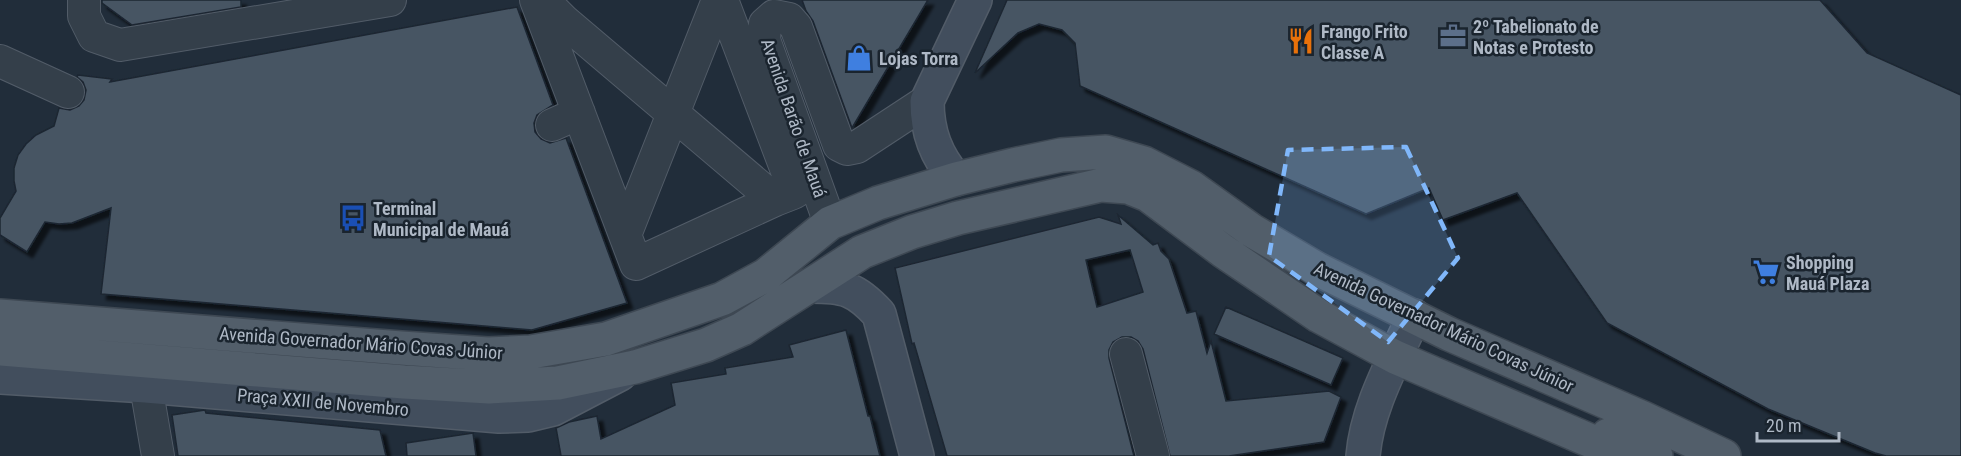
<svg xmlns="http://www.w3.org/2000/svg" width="1961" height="456" font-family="'Roboto Condensed',sans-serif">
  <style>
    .building { fill: #465463; stroke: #1c2631; stroke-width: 1.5; fill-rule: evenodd; filter: url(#shadow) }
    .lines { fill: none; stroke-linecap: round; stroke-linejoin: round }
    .street-casing { stroke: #525c68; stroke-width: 34 }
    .secondary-casing { stroke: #525c68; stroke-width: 36 }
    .primary-casing { stroke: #3e4853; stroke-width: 36 }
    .street { stroke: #343f4a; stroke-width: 32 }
    .secondary { stroke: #424e5d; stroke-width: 33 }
    .primary { stroke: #525e6a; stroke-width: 33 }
    .marked { fill: #80b7fa; fill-opacity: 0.2; stroke: #80b7fa; stroke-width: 4.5; stroke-dasharray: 12 8; stroke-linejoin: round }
    .labels { text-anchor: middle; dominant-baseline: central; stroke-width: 5; stroke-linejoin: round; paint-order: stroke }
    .poi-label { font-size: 18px; font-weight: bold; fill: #afb9c6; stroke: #1a242e; text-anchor: start }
    .street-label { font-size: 18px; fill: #afb9c6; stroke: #1a242e }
  </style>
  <defs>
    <filter id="shadow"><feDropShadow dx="5.5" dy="5.5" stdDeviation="1.5" flood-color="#0009"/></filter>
  </defs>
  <rect width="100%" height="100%" fill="#212d3a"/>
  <path class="building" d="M 102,0 L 241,0 L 241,7 L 132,25 L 102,3 Z
    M 802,0 L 928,0 L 852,128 L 813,21 L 806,11 Z
    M 1007,0 L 1820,0 L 1867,53 L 1961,95 L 1961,456 L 1886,456 L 1875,453 L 1768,409 L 1607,323 L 1517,193 L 1443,220 L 1429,188 L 1366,214 L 1080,86 L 1075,43 L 1062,30 L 1039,24 L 1018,33 L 975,73 Z
    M 517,7 L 553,105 L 537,115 L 534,123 L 535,132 L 541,139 L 550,143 L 566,138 L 627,303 L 532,330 L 101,294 L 111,208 L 72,223 L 59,224 L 45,222 L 27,252 L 0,235 L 0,218 L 16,191 L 14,181 L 14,168 L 18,155 L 26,144 L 36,135 L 54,126 L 59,108 L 70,110 L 79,106 L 84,100 L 86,90 L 83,82 L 77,77 L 78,75 L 112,79 L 110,82 Z
    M 1118,215 L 1153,245 L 1158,243 L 1161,251 L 1169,259 L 1187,313 L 1196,311 L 1207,353 L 1211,341 L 1226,401 L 1329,391 L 1341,397 L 1324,442 L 1229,456 L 1170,456 L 1143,349 L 1138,341 L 1131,337 L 1122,337 L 1113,342 L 1109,350 L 1109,358 L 1134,456 L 947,456 L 914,343 L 912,344 L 895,268 L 1099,217 L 1121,224 ZM 1130,250 L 1143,292 L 1097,307 L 1086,260 Z
    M 1226,307 L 1343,358 L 1331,385 L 1214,334 Z
    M 846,330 L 868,416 L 870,416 L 880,456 L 561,456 L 556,428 L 569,422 L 597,416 L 601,439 L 675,405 L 671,383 L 726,374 L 725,368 L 793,357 L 789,345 Z
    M 205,410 L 206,413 L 380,430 L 386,456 L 178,456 L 172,415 Z
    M 473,433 L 476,456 L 407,456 L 406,443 Z"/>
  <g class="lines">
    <g class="street-casing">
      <path id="street" d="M 84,0 L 84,16 L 94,36 L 120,45 L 390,0
        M 536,0 L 636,264 L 775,200
        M 543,0 L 564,21 L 775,200 L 793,193
        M 722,0 L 795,192
        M 0,61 L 68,92
        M 552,125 L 579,113
        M 830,223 L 764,40 L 765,24 L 774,16 L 789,19 L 796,27 L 839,145 L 847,149 L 857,147 L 927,101
        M 625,235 L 718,0
        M 1126,354 L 1153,456
        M 146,386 L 158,456"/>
    </g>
    <g class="secondary-casing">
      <path id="secondary" d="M 956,179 C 936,156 927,132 927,101 L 975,0
        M 811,286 C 845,286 856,289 879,314 L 917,456
        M 0,377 L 146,386 L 499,416 L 528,415 L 553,409 L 620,374
        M 1363,456 C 1367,407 1394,361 1414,316"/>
    </g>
    <g class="primary-casing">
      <path id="primary" d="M 0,316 L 401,348 L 488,354 L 531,352 L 606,339 L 722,299 L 766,275 L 830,223 L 878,203 L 956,179 L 1013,165 L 1061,155 L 1106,152 L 1144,163 L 1191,187 L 1251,230 L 1317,269 L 1449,334 L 1643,418 L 1724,456
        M 0,349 L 404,382 L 489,387 L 558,383 L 635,367 L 706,345 L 742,329 L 862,252 L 912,232 L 958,218 L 1101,185 L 1128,187 L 1148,195 L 1223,251 L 1319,316 L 1395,357 L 1626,456
        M 1608,435 L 1656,456"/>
    </g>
    <use href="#street" class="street"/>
    <use href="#secondary" class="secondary"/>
    <use href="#primary" class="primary"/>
  </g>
  <path class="marked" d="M 1406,147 L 1458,258 L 1388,342 L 1269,256 L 1288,150 Z"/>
  <defs>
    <g id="office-bare" transform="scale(2.07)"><path d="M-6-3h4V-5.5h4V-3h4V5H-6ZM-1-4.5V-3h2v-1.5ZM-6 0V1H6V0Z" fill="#5c6f8a" stroke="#1a242e" stroke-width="2.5" paint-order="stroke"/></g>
    <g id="restaurant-bare" transform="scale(2.07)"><path d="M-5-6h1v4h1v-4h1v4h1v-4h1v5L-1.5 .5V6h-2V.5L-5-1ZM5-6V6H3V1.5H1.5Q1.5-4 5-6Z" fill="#e8710a" stroke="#1a242e" stroke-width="2.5" paint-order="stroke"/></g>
    <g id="shop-bare" transform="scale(2.07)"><path d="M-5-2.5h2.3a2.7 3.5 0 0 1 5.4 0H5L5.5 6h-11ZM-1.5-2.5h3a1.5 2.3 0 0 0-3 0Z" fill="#3f7fe0" stroke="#1a242e" stroke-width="2.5" paint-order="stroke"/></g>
    <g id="bus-bare" transform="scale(2.07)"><path d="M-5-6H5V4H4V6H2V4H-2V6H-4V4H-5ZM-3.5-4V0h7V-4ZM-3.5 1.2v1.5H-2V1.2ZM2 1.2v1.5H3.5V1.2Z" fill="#1a4fb4" stroke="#1a242e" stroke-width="2.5" paint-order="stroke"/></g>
    <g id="supermarket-bare" transform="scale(2.07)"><path d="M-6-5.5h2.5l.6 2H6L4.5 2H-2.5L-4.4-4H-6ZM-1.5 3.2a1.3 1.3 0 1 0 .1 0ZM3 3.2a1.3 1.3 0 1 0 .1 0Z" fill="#3f7fe0" stroke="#1a242e" stroke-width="2.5" paint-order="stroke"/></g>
  </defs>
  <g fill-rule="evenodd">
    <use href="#office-bare" x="1453" y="36"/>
    <use href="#restaurant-bare" x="1301" y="41"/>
    <use href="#shop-bare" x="859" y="58"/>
    <use href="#bus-bare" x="353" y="218"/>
    <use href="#supermarket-bare" x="1766" y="272"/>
  </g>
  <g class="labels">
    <g class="poi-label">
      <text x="1473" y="26">2º Tabelionato de<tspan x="1473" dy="21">Notas e Protesto</tspan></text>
      <text x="1321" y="31">Frango Frito<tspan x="1321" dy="21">Classe A</tspan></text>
      <text x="879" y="58">Lojas Torra</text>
      <text x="373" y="208">Terminal<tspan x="373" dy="21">Municipal de Mauá</tspan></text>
      <text x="1786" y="262">Shopping<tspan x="1786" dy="21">Mauá Plaza</tspan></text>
    </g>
    <g class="street-label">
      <text transform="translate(794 118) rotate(71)">Avenida Barão de Mauá</text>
      <text transform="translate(1444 327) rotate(25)">Avenida Governador Mário Covas Júnior</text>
      <text transform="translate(361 343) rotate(4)">Avenida Governador Mário Covas Júnior</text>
      <text transform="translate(323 402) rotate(5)">Praça XXII de Novembro</text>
    </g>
  </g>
  <path d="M1757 432v9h82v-9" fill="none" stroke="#afb9c6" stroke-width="3"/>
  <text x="1766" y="432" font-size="18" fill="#afb9c6" stroke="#1a242e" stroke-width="4.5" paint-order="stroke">20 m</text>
</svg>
